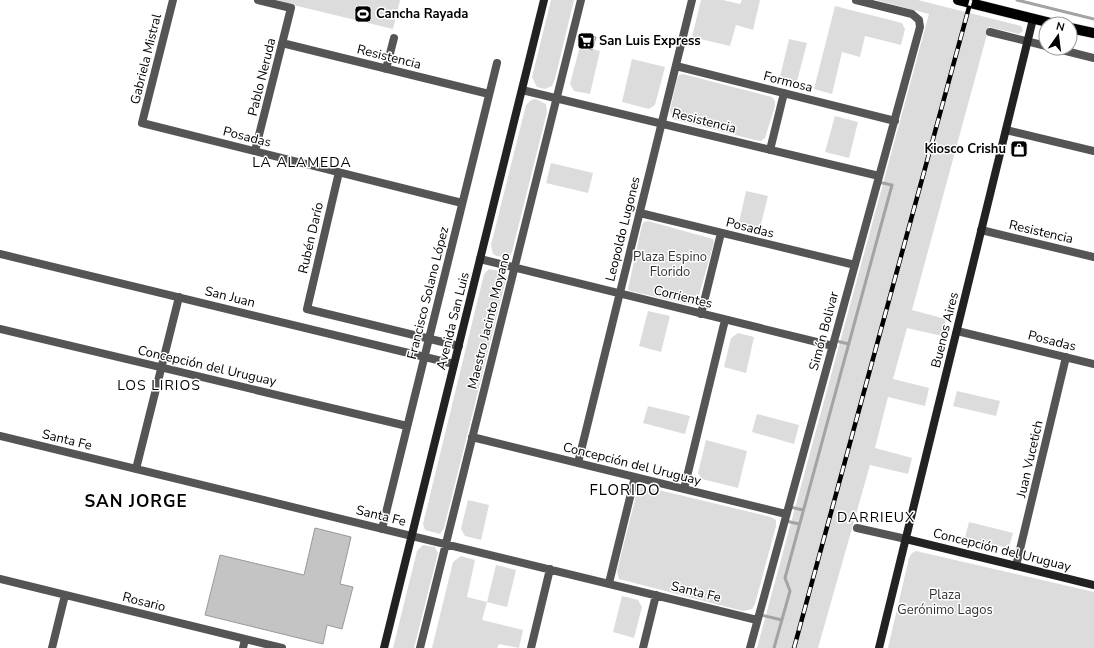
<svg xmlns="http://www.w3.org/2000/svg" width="1094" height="648" font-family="'Nunito Sans',sans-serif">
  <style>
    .green { fill: #dcdcdc }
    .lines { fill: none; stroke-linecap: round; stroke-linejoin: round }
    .stream { stroke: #a3a3a3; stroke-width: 3 }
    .building { fill: #c4c4c4; stroke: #999 }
    .primary-casing { stroke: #dbdbdb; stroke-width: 11 }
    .street { stroke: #555; stroke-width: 8 }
    .secondary { stroke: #222; stroke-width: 8 }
    .primary { stroke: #000; stroke-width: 10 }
    .rail-casing { stroke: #000; stroke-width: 4.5 }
    .rail { stroke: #fff; stroke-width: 3; stroke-dasharray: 9; stroke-linecap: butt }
    .labels { text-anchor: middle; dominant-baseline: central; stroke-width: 3; stroke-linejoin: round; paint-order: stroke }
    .poi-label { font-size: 13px; font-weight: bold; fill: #000; stroke: #fff; text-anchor: start }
    .street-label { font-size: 13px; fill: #000; stroke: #fff }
    .park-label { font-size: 13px; fill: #333; stroke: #fff }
    .neighbourhood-label { font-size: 14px; letter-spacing: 1px; fill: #000; stroke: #fff }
    .quarter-label { font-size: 15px; letter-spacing: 1px; fill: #000; stroke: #fff }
    .district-label { font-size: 17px; font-weight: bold; letter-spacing: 1px; fill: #000; stroke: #fff }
  </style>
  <rect width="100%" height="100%" fill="#fff"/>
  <path class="green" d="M 272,0 L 400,0 L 393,29 Z
    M 551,0 L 574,0 L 555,79 L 552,86 L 545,89 L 537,87 L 532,77 Z
    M 701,0 L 723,0 L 740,4 L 742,0 L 760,0 L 753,30 L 736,25 L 730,46 L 692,37 Z
    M 876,0 L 918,0 L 1021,26 L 1023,31 L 1019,34 L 989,27 L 912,310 L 946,319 L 942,336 L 907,328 L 893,379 L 929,388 L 925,406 L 888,397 L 875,448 L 912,458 L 908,474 L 870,465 L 818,648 L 757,648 L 929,14 Z
    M 835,6 L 902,23 L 905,29 L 901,45 L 865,36 L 860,57 L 842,52 L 832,94 L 814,89 Z
    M 789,39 L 807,43 L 796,85 L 779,81 Z
    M 580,46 L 600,51 L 590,94 L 574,91 L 570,84 Z
    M 632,59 L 665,67 L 655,105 L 649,109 L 622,102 Z
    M 683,74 L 772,97 L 775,101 L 775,106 L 765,138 L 761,141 L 755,140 L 672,119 L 670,111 L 677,79 L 679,75 Z
    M 536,99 L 546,104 L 547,112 L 512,252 L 508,258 L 497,256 L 493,254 L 491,245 L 526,105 L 531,100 Z
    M 835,116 L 858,122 L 849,158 L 825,152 Z
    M 551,163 L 593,173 L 588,193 L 546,183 Z
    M 746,191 L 768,196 L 759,232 L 738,227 Z
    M 648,221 L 713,239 L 714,242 L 696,306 L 630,291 L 628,289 L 642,225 L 644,222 Z
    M 489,269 L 504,272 L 506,279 L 444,528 L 440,534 L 425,530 L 423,524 L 484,274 Z
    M 648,311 L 670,316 L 661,352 L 639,346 Z
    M 738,333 L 754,337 L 746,373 L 724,367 L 731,338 Z
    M 957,391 L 1000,401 L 996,416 L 953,406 Z
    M 648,406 L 690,416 L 685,434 L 643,423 Z
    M 757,414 L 799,425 L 794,444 L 752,432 Z
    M 706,440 L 747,451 L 738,488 L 702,479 L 698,473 Z
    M 642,486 L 771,517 L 776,520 L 776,526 L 755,604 L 752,609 L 743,611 L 619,579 L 617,571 L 637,492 Z
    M 468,500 L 489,505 L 481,540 L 465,536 L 461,529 Z
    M 969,522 L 1013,533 L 1010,544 L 1004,547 L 965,538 Z
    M 423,545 L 435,547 L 438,553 L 414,648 L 393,648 L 417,551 Z
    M 916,551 L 1094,592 L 1094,648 L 888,648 L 909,558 L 912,553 Z
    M 461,556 L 475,560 L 467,597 L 487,602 L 496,565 L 516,570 L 507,607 L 487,602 L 482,620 L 523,630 L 519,648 L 499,644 L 497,648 L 432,648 L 453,562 Z
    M 622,596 L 638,600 L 642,607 L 634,638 L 613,632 Z"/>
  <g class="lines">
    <path class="stream" d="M 1017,0 L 1094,19
      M 836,341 L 849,344
      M 790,507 L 803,510
      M 786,521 L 799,524
      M 761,615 L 782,620
      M 774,648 L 790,591 L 785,578 L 892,185 L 878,182"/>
  </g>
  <path class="building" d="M 585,35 L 596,37 L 592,50 L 582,47 Z
    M 315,528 L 351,537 L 340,584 L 353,587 L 342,629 L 327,625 L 323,644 L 205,615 L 220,555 L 304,575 Z"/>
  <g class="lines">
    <g class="primary-casing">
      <path id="primary" d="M 958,0 L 1055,24
        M 1070,28 L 1094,33"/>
    </g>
    <path class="street" d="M 173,0 L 142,123 L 462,203
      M 990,32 L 1046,46
      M 282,43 L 489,94
      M 1054,48 L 1094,58
      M 676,66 L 895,121
      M 386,69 L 394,38
      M 522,90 L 879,176
      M 1006,130 L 1094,151
      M 770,150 L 784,93
      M 255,151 L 291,8 L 258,0
      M 339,172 L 307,309 L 459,346
      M 640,213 L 855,265
      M 981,230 L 1094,257
      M 0,254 L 454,364
      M 480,259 L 833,346
      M 701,314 L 721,233
      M 0,329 L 407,426
      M 957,331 L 1094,364
      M 0,436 L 757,620
      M 472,437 L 786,514
      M 578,463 L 692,0
      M 136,469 L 179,297
      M 684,489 L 725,320
      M 857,528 L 906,539
      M 382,529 L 497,63
      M 1016,566 L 1066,357
      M 0,579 L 282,648
      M 609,583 L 635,477
      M 52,648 L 65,595
      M 243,648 L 245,639
      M 420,648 L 581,0
      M 531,648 L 550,569
      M 643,648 L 656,595
      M 750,648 L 920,27 L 919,20 L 912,14 L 856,0"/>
    <path class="secondary" d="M 906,539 L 1094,585
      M 384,648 L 544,0
      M 879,648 L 1033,19"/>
    <use href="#primary" class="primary"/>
    <g class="rail-casing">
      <path id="rail" d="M 794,648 L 971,0"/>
    </g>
    <use href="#rail" class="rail"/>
  </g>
  <defs>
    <g id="stadium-square" transform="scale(0.9)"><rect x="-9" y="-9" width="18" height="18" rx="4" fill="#000" stroke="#fff"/><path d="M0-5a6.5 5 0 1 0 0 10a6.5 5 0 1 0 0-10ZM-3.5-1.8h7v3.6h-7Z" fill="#fff"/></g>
    <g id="supermarket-square" transform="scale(0.9)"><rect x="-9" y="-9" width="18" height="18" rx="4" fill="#000" stroke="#fff"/><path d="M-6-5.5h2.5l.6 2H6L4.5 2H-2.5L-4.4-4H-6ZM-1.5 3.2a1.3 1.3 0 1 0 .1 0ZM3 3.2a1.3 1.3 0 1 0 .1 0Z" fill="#fff"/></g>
    <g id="shop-square" transform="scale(0.9)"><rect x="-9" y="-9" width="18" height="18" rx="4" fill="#000" stroke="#fff"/><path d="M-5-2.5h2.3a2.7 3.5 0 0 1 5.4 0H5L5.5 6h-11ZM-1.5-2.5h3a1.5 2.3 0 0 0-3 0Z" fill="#fff"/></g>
  </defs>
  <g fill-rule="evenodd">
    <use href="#stadium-square" x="363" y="14"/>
    <use href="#supermarket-square" x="586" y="41"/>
    <use href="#shop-square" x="1019" y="149"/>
  </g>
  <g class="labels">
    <g class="poi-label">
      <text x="376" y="14">Cancha Rayada</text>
      <text x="599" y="41">San Luis Express</text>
      <text x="1006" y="149" text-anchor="end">Kiosco Crishu</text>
    </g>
    <g class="street-label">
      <text transform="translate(389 57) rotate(14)">Resistencia</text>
      <text transform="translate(146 59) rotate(-76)">Gabriela Mistral</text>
      <text transform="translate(262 77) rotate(-76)">Pablo Neruda</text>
      <text transform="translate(788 82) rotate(14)">Formosa</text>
      <text transform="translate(704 121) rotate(14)">Resistencia</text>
      <text transform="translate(247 137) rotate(14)">Posadas</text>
      <text transform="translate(750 228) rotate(14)">Posadas</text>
      <text transform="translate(623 229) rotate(-76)">Leopoldo Lugones</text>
      <text transform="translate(1041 232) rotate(13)">Resistencia</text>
      <text transform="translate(311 238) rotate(-77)">Rubén Darío</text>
      <text transform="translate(428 293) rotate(-76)">Francisco Solano López</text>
      <text transform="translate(230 297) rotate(14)">San Juan</text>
      <text transform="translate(683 297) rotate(14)">Corrientes</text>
      <text transform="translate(453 321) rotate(-76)">Avenida San Luis</text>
      <text transform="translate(489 321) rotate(-76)">Maestro Jacinto Moyano</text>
      <text transform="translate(945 330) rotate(-76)">Buenos Aires</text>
      <text transform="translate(824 331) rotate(-75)">Simón Bolivar</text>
      <text transform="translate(1052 341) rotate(14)">Posadas</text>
      <text transform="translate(207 366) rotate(13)">Concepción del Uruguay</text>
      <text transform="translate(67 440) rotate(14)">Santa Fe</text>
      <text transform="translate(1030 459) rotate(-77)">Juan Vucetich</text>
      <text transform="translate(632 464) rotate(14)">Concepción del Uruguay</text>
      <text transform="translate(381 516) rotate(14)">Santa Fe</text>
      <text transform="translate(1002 550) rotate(14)">Concepción del Uruguay</text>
      <text transform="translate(696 592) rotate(14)">Santa Fe</text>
      <text transform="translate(144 602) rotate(14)">Rosario</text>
    </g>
    <g class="park-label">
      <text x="670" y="257">Plaza Espino<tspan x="670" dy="15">Florido</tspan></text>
      <text x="945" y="595">Plaza<tspan x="945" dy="15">Gerónimo Lagos</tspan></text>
    </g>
    <g class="neighbourhood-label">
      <text x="302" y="162">LA ALAMEDA</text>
      <text x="159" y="385">LOS LIRIOS</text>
      <text x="876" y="517">DARRIEUX</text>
    </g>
    <g class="quarter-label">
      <text x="625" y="490">FLORIDO</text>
    </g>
    <g class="district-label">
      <text x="136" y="501">SAN JORGE</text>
    </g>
  </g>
  <g transform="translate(1058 36) rotate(14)"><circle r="19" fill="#ffffff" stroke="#999999"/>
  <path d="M0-3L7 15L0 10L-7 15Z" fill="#000000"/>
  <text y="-6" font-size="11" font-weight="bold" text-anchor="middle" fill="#000000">N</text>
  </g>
</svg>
